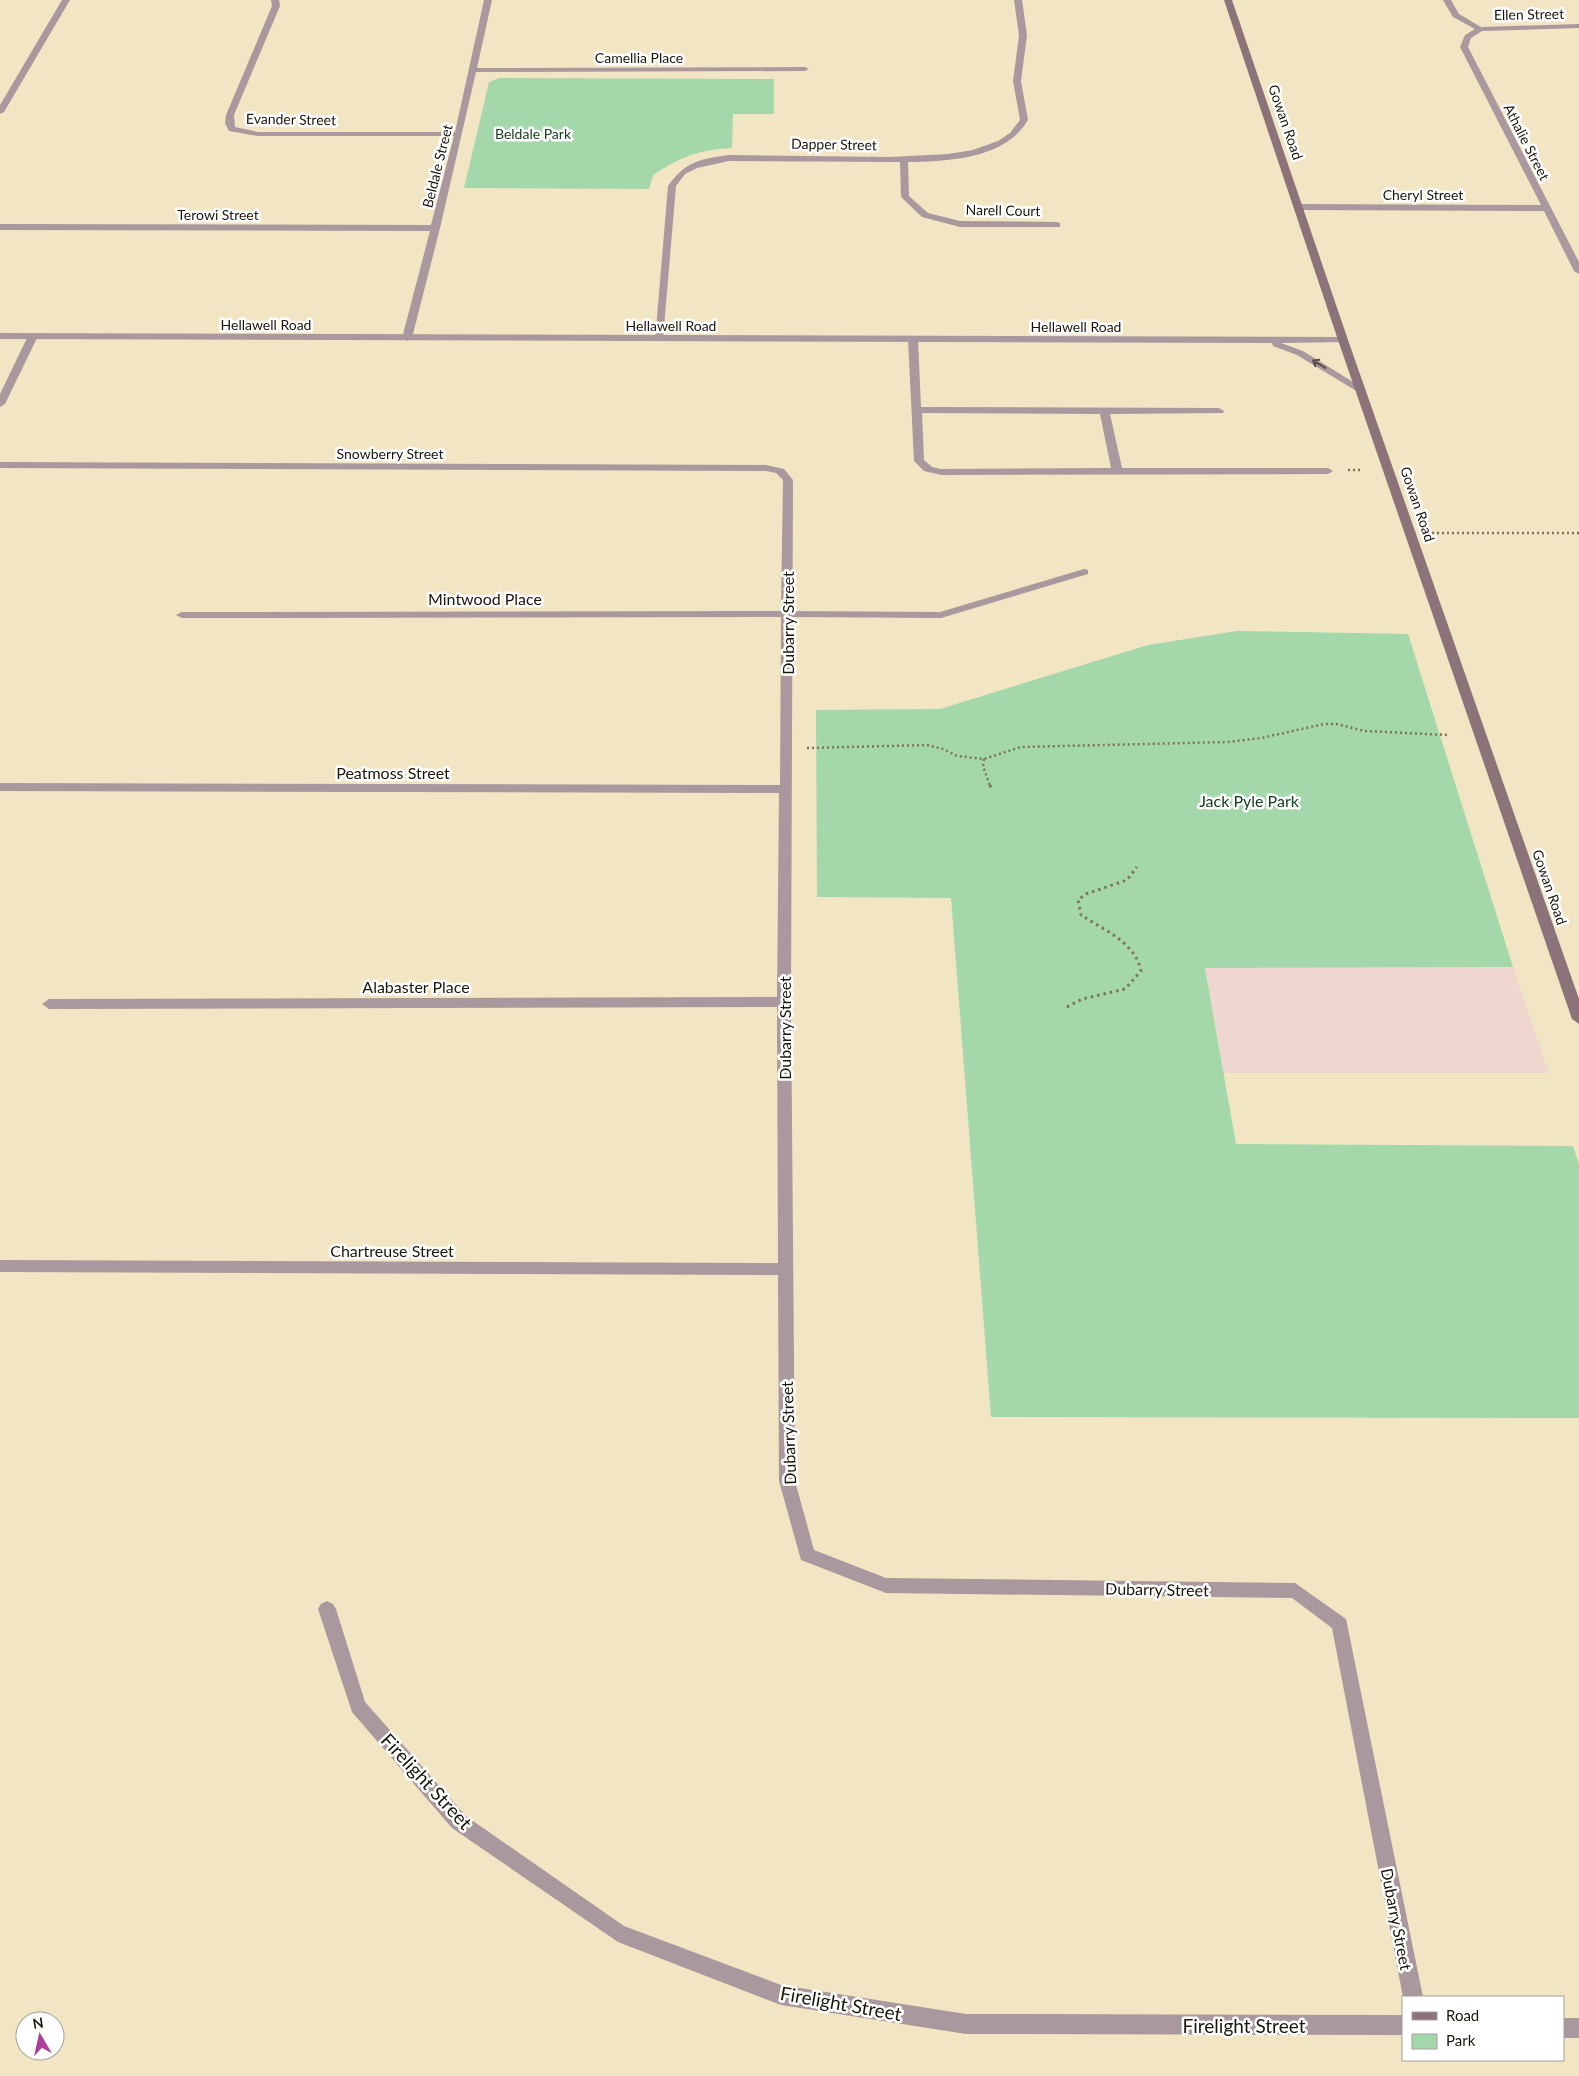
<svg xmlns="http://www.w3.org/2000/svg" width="1579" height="2076" font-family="Lato,sans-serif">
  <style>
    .education { fill: #efd6cf }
    .green { fill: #a4d8ab }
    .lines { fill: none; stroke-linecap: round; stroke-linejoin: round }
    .path-far1 { stroke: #7d745e; stroke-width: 2.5; stroke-dasharray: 2 3; stroke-linecap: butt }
    .path { stroke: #7d745e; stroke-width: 3; stroke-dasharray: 2.5 4; stroke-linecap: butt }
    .service { fill: #a9989d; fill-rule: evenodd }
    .minor { fill: #a9989d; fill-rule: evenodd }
    .tertiary { fill: #a9989d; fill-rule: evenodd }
    .secondary { fill: #8b7379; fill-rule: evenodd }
    .oneway { stroke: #5b504c }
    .labels { text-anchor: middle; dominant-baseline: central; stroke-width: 5; stroke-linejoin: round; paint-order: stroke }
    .far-street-label { font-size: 14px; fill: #1b160a; stroke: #fff }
    .far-park-label { font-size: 14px; fill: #14421f; stroke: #fff }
    .street-label { font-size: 16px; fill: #1b160a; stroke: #fff }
    .park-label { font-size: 16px; fill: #14421f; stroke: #fff }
    .near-street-label { font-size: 19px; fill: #1b160a; stroke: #fff }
  </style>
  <rect width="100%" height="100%" fill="#f2e5c3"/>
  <path class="education" d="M 1513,967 L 1549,1073 L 1224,1073 L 1205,968 Z"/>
  <path class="green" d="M 499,78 L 774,79 L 774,114 L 733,114 L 732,148 C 697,150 681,157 653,175 L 649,189 L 464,188 L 489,82 Z
    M 1237,631 L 1408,634 L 1513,967 L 1205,968 L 1236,1144 L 1573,1146 L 1579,1164 L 1579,1418 L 991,1417 L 951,898 L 817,897 L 816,710 L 940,709 L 1148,645 Z"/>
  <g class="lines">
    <path class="path-far1" d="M 1348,470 L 1360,470
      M 1432,533 L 1579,533
      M 807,748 L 927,745 L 943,749 L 957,756 L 984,759 L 1021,747 L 1228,742 L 1261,738 L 1324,724 L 1337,724 L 1364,731 L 1448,735
      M 984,759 L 983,766 L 990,786"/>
    <path class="path" d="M 990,785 L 991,788
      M 1067,1007 L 1082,999 L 1125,989 L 1141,971 C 1135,942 1104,930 1081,915 L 1078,900 L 1086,894 L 1127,880 L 1137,867"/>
    <path class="service" d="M 1084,569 L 1088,570 L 1088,574 L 941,618 L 788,617 L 782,614 L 788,611 L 940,612 Z"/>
    <path class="minor" d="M 62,0 L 70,0 L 4,112 L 0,114 L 0,105 Z
      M 271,0 L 279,0 L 280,6 L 234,115 L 235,127 L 258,132 L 455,132 L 484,0 L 492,0 L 477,68 L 805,67 L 809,69 L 805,71 L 476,72 L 440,228 L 412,338 L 407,341 L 402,338 L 430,231 L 0,230 L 0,224 L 431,225 L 454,136 L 258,136 L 229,131 L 225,123 L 226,115 L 272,6 Z
      M 1014,0 L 1022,0 L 1027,35 L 1021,81 L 1028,120 C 1005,159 949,161 908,162 L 909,196 L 928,213 L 960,221 L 1057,222 L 1060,223 L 1060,227 L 960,227 L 922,217 L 901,197 L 900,162 L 729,161 L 697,168 L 685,174 L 676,186 L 663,339 L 655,341 L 668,186 C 686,161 700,159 729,155 L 890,157 L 948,154 L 973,150 L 998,141 L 1010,133 L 1020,120 L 1013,81 L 1019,35 Z
      M 1443,0 L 1451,0 L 1459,14 L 1481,27 L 1579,24 L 1579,28 L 1482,31 L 1471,38 L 1468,47 L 1579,262 L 1579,274 L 1574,271 L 1544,211 L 1299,210 L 1295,207 L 1299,204 L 1541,205 L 1460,47 L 1465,35 L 1475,29 L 1453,17 Z
      M 33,333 L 38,336 L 5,404 L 0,407 L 0,394 L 28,336 Z
      M 913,336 L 918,339 L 921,407 L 1219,408 L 1224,411 L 1223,413 L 1110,414 L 1122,468 L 1328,468 L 1333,471 L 1328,474 L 941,475 L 924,471 L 914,461 L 908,339 ZM 922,413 L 1100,414 L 1111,468 L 941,469 L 932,467 L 924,460 Z
      M 0,462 L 766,465 L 784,469 L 793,480 L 791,1002 L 795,1481 L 814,1550 L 886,1578 L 1295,1583 L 1346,1619 L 1423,1997 L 1403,1997 L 1332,1628 L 1292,1598 L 886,1593 L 801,1560 L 779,1481 L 778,1275 L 0,1272 L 0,1260 L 778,1263 L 777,1007 L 49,1009 L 42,1004 L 49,999 L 777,997 L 779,793 L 0,791 L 0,783 L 780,785 L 781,617 L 182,618 L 176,615 L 182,612 L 781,611 L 783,480 L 776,473 L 766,471 L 0,468 Z
      M 327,1601 L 333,1604 L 336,1609 L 365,1702 L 466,1816 L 624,1926 L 781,1985 L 966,2014 L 1403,2015 L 1403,2035 L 966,2034 L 781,2005 L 618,1942 L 452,1828 L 352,1712 L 318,1609 L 321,1604 Z
      M 1563,2018 L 1579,2018 L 1579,2038 L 1563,2038 Z"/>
    <path class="tertiary" d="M 0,333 L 1343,337 L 1348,340 L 1346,342 L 1281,343 L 1303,351 L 1366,390 L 1358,392 L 1297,355 L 1273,346 L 1272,343 L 0,339 Z"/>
    <path class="secondary" d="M 1224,0 L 1232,0 L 1348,340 L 1579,999 L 1579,1024 L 1572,1019 L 1338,340 Z"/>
  </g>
  <defs><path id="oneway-shaft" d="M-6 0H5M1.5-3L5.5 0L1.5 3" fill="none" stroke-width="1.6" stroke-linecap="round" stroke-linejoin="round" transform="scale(1.25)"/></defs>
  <use class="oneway" href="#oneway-shaft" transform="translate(1319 364) rotate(-149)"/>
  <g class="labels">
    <g class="far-street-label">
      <text transform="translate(1529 14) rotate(-1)">Ellen Street</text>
      <text x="639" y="57">Camellia Place</text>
      <text transform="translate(291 119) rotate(1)">Evander Street</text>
      <text transform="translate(1286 122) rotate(71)">Gowan Road</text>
      <text transform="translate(1527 142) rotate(63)">Athalie Street</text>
      <text transform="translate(834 144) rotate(1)">Dapper Street</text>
      <text transform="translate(437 166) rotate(-76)">Beldale Street</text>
      <text x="1423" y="194">Cheryl Street</text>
      <text transform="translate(1003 210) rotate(1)">Narell Court</text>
      <text x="218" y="214">Terowi Street</text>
      <text x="266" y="324">Hellawell Road</text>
      <text x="671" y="325">Hellawell Road</text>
      <text x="1076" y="326">Hellawell Road</text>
      <text x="390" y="453">Snowberry Street</text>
      <text transform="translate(1418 504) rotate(71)">Gowan Road</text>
      <text transform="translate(1550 887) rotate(71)">Gowan Road</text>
    </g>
    <g class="far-park-label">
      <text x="533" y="133">Beldale Park</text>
    </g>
    <g class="street-label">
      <text x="485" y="598">Mintwood Place</text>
      <text transform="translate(787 623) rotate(-90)">Dubarry Street</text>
      <text x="393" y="772">Peatmoss Street</text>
      <text x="416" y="986">Alabaster Place</text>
      <text transform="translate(784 1028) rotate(-90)">Dubarry Street</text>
      <text x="392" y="1250">Chartreuse Street</text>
      <text transform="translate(788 1433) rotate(-92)">Dubarry Street</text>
      <text transform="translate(1157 1589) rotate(1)">Dubarry Street</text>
      <text transform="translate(1397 1919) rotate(79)">Dubarry Street</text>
    </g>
    <g class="park-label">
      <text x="1249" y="800">Jack Pyle Park</text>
    </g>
    <g class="near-street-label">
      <text transform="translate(427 1781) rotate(47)">Firelight Street</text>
      <text transform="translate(841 2003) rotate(10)">Firelight Street</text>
      <text x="1244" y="2025">Firelight Street</text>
    </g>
  </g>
  <rect x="1402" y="1996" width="162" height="65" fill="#ffffff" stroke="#a4a29d"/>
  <rect x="1412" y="2012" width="25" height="8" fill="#8b7379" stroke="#a4a29d"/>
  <text x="1446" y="2021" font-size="15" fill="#1b160a">Road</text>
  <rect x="1412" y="2034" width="25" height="15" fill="#a4d8ab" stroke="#a4a29d"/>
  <text x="1446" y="2046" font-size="15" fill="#1b160a">Park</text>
  <g transform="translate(40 2036) rotate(351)"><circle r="24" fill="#ffffff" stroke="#a4a29d"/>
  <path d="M0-4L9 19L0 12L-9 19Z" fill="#ad3d99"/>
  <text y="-8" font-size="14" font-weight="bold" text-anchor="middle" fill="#1b160a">N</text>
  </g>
</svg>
